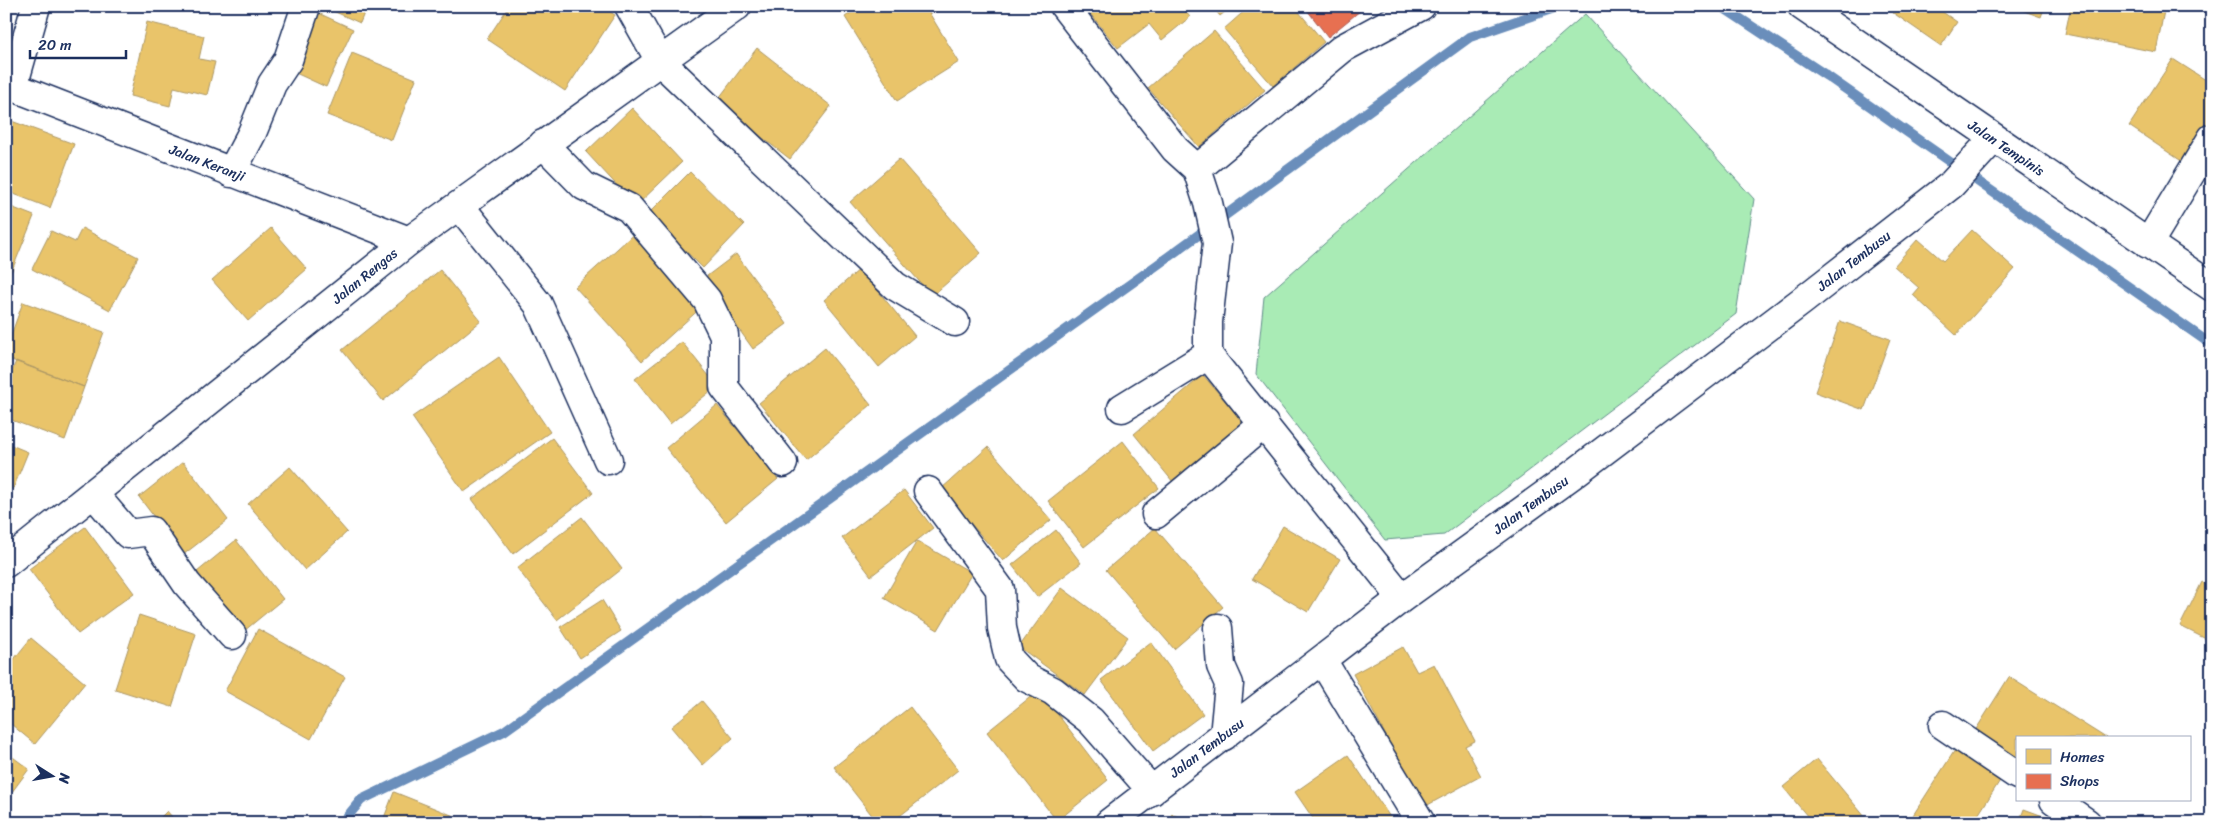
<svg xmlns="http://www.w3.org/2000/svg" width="2218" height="829" font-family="Sriracha,sans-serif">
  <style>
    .green { fill: #a9ebb5; stroke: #628d8a }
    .homes { fill: #e9c46a; stroke: #ab9766 }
    .shops { fill: #e76f51; stroke: #aa5c55 }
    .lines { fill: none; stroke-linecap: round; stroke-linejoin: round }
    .stream { stroke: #6a8ebb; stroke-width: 10 }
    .minor-casing { stroke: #1b2f5e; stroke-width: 31 }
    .minor { stroke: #fff; stroke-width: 28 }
    .labels { text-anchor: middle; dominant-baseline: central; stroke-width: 5; stroke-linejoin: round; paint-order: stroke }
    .street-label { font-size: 14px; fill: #1b2f5e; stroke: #fff }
  </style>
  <rect width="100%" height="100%" fill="#fff"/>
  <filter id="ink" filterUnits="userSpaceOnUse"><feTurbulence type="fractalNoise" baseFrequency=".02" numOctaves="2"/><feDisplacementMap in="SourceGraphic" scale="10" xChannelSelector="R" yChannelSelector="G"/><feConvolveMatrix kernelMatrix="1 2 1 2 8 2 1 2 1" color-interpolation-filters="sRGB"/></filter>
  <g filter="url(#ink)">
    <path class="green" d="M 1585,14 L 1754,199 L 1736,314 L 1444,535 L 1385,540 L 1256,374 L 1264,297 Z"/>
    <path class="homes" d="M 322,6 L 367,6 L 360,23 Z
      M 509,6 L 601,6 L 615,15 L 565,91 L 487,39 Z
      M 861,6 L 925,6 L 959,62 L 897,101 L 845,17 Z
      M 1084,6 L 1181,6 L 1190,17 L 1162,40 L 1149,24 L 1118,48 Z
      M 1212,6 L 1232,6 L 1220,16 Z
      M 1250,6 L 1294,6 L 1324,42 L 1273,86 L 1224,29 Z
      M 1887,6 L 1934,6 L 1957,22 L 1941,46 L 1886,8 Z
      M 2010,6 L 2045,6 L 2041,17 Z
      M 2071,6 L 2165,6 L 2156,52 L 2065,34 Z
      M 316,12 L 353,29 L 326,87 L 289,70 Z
      M 147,22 L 204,36 L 199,59 L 215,62 L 207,95 L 174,87 L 170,106 L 130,96 Z
      M 1214,31 L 1265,90 L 1199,147 L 1148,88 Z
      M 757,48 L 831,106 L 790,159 L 716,102 Z
      M 352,53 L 416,79 L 392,140 L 327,115 Z
      M 2173,59 L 2212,84 L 2212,118 L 2183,162 L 2129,126 Z
      M 632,108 L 682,162 L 636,206 L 586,152 Z
      M 6,119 L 74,144 L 50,208 L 6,191 Z
      M 899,159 L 981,253 L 932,296 L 850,202 Z
      M 690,172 L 744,225 L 703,268 L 648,214 Z
      M 6,205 L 34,216 L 6,285 Z
      M 82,228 L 138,257 L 110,310 L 32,269 L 51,231 L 75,242 Z
      M 271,228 L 307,269 L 248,321 L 212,280 Z
      M 638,230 L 704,305 L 642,361 L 575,287 Z
      M 1972,230 L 2015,269 L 1956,335 L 1913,295 L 1919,288 L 1894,266 L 1918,239 L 1943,261 Z
      M 736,254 L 787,324 L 753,349 L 703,279 Z
      M 860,269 L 915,336 L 879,367 L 824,300 Z
      M 440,270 L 481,321 L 383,401 L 342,350 Z
      M 23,302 L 104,332 L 84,387 L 6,358 L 6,349 Z
      M 1840,321 L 1890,339 L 1864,410 L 1815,392 Z
      M 682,342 L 717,386 L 670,424 L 635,379 Z
      M 825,348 L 871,405 L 806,460 L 759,403 Z
      M 499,357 L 550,432 L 464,492 L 412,417 Z
      M 16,361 L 84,387 L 65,440 L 6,418 L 6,386 Z
      M 1203,375 L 1243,422 L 1173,482 L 1134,434 Z
      M 717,405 L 778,479 L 726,522 L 666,448 Z
      M 552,438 L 593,493 L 513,554 L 472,499 Z
      M 1123,441 L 1159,488 L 1084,547 L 1048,501 Z
      M 6,443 L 28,452 L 13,489 L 6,486 Z
      M 988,447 L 1051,520 L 1003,561 L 941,489 Z
      M 183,462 L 228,520 L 183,555 L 139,497 Z
      M 290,467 L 347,532 L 305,570 L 248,504 Z
      M 904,490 L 933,528 L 871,576 L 842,538 Z
      M 582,517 L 622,569 L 557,620 L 517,568 Z
      M 1283,526 L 1340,559 L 1308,612 L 1252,579 Z
      M 85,527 L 134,593 L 78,634 L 29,569 Z
      M 1155,528 L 1223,607 L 1174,649 L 1106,570 Z
      M 1056,530 L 1081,563 L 1037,597 L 1012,565 Z
      M 236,540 L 283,599 L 244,631 L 197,572 Z
      M 917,541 L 972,573 L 938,630 L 884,598 Z
      M 2202,582 L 2212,587 L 2212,642 L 2180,626 Z
      M 1062,588 L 1128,637 L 1085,695 L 1019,647 Z
      M 602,600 L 621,631 L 580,658 L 560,627 Z
      M 139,615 L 196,634 L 172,707 L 115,689 Z
      M 258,629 L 345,677 L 311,739 L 225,691 Z
      M 31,638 L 85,683 L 35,744 L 6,720 L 6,669 Z
      M 1151,642 L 1203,714 L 1153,751 L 1101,680 Z
      M 1403,647 L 1417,672 L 1434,664 L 1475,741 L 1465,746 L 1481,776 L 1424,807 L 1353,674 Z
      M 2009,677 L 2106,738 L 2017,738 L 2017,757 L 1975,731 Z
      M 1039,690 L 1108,780 L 1057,821 L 987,732 Z
      M 702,701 L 733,738 L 703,765 L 671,727 Z
      M 910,707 L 958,770 L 891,823 L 878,823 L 834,767 Z
      M 1955,750 L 2001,779 L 1973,823 L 1908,823 Z
      M 6,752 L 29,769 L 6,800 Z
      M 1348,755 L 1394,823 L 1316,823 L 1295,792 Z
      M 1817,759 L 1870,823 L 1813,823 L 1783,787 Z
      M 394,792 L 459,818 L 457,823 L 382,823 Z
      M 2024,809 L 2062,823 L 2019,823 Z
      M 167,811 L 177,823 L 155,823 Z
      M 1172,814 L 1189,823 L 1167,823 Z
      M 700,815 L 706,823 L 690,823 Z"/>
    <path class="shops" d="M 1304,6 L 1366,6 L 1328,37 Z"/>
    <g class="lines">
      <path class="stream" d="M 1721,6 L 1827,76 L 2212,345
        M 342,823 L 361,800 L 504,731 L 1157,265 L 1470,37 L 1560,6"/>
      <g class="minor-casing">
        <path id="minor" d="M 629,6 L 660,61 L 895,286 L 955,322
          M 1064,6 L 1175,149 L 1197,169 L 1343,48 L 1421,6
          M 1802,6 L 2212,287
          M 6,84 L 409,241
          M 13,87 L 36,6
          M 543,144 L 584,186 L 629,208 L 707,300 L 724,335 L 724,387 L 783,463
          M 1197,169 L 1208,203 L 1217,243 L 1208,322 L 1208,355 L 1402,598
          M 231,173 L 252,133 L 272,84 L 288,60 L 306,6
          M 459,205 L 538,304 L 608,460
          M 2148,244 L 2212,138
          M 1122,408 L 1208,355
          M 928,491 L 1000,589 L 1002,628 L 1009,659 L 1027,678 L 1053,691 L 1091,721 L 1152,791
          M 93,493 L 128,534 L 151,531 L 187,584 L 232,635
          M 1156,514 L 1264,424
          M 6,563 L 409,241 L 737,6
          M 1218,628 L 1221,666 L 1229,684 L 1224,736
          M 1322,660 L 1421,823
          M 1943,725 L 2017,775
          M 2054,800 L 2087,823
          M 1109,823 L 1402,598 L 1572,475 L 1802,301 L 1951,185 L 1993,139"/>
      </g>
      <use href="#minor" class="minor"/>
    </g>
  </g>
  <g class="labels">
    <g class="street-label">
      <text transform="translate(2006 148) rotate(34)">Jalan Tempinis</text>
      <text transform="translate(207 163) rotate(21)">Jalan Keranji</text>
      <text transform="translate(1854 261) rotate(-38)">Jalan Tembusu</text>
      <text transform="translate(365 276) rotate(-39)">Jalan Rengas</text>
      <text transform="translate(1531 505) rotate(-36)">Jalan Tembusu</text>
      <text transform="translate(1207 748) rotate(-37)">Jalan Tembusu</text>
    </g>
  </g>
  <rect width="2218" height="829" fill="none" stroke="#fff" stroke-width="25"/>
  <rect x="12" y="12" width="2193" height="804" fill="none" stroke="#1b2f5e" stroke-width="2" filter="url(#ink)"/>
  <rect x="2016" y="736" width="175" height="65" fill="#ffffff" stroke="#a4acbf"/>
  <rect x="2026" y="749" width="25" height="15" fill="#e9c46a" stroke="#a4acbf"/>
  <text x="2060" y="762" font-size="15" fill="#1b2f5e">Homes</text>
  <rect x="2026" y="774" width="25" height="15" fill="#e76f51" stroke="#a4acbf"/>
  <text x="2060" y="786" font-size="15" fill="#1b2f5e">Shops</text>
  <g transform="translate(52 776) rotate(101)" stroke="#ffffff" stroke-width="4" paint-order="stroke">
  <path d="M0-4L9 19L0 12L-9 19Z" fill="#1b2f5e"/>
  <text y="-8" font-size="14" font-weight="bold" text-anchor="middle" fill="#1b2f5e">N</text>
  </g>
  <path d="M30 50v8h96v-8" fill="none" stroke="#1b2f5e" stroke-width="2.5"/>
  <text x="38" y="50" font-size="15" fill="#1b2f5e" stroke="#ffffff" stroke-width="4" paint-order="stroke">20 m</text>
</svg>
